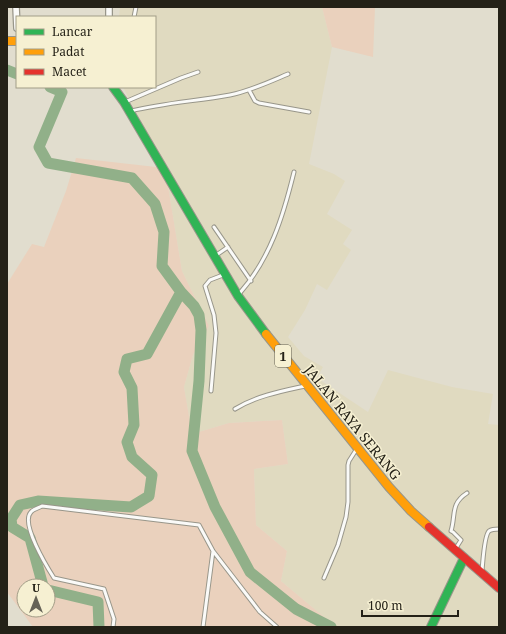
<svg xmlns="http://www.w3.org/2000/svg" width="506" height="634" font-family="'Noto Serif',serif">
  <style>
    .built { fill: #e0dac0 }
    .green { fill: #ead1bd; fill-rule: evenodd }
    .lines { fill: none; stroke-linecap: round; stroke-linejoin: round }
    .river { stroke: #91b089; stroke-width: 11 }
    .lane-casing { stroke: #98968a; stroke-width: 5 }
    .street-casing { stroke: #98968a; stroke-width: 8 }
    .fast-casing { stroke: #98968a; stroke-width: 10 }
    .slow-casing { stroke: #98968a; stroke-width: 10 }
    .jam-casing { stroke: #98968a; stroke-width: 10 }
    .lane { stroke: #fafaf8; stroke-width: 3 }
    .street { stroke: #fafaf8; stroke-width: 5.5 }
    .fast { stroke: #30b455; stroke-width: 8 }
    .slow { stroke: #ff9f0a; stroke-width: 8 }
    .jam { stroke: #e5322d; stroke-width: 8 }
    .labels { text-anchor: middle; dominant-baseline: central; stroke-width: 3; stroke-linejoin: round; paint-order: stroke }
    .shield { fill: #f6f0d2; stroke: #635f4f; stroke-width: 1 }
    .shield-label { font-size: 13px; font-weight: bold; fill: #242117 }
    .street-label { font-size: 14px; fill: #242117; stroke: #f6f0d2 }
  </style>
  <rect width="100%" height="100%" fill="#e1ddce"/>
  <path class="built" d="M 120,7 L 322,7 L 332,47 L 309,164 L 334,174 L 345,181 L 327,214 L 352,230 L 343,244 L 351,250 L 327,290 L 317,284 L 305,310 L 288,337 L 304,356 L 323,367 L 317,378 L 368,412 L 388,370 L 452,387 L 493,394 L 488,424 L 499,425 L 499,627 L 336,627 L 281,581 L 287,551 L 256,525 L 254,469 L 288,464 L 282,420 L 229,423 L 192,434 L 184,387 L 193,355 L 209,326 L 182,271 L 165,168 L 123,87 L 155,87 L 155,17 L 119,17 Z"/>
  <path class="green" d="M 322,7 L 375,7 L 373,57 L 332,47 Z
    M 76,158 L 165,168 L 182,271 L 209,326 L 193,355 L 184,387 L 192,434 L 229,423 L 282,420 L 288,464 L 254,469 L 256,525 L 287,551 L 281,581 L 336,627 L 33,627 L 7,592 L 7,284 L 32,244 L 44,247 L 66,191 ZM 24,586 L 48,586 L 48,610 L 24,610 Z"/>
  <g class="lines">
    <path class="river" d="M 7,70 L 17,74
      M 50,87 L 62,92 L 39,147 L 48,163 L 132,178 L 155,204 L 164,232 L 162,266 L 181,292 L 194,306 L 199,315 L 201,330 L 199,381 L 192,451 L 215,507 L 250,572 L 296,609 L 331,627
      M 43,586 L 30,538 L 12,527 L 11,519 L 20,505 L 38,501 L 131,507 L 149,496 L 152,475 L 132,457 L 127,442 L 134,425 L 132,388 L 124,372 L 127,359 L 147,354 L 181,292
      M 48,590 L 98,602 L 99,627"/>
    <g class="lane-casing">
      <path id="lane" d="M 134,17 L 136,7
        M 249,90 L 255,101 L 259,103 L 309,112
        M 125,102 L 181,78 L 198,72
        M 131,111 C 163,103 197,101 230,95 C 250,91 269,82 288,74
        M 214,227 L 251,281
        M 215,256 L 228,247
        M 239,294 C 270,259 283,217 294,172
        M 211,391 L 216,333 L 214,315 L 205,286 L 210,280 L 223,275
        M 235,409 C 256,396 282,391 305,386
        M 456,548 L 461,540 L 453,532 L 451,531 C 456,515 450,504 467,493
        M 482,570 C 483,562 484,536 489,531 C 492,529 496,529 499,529
        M 324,578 L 338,545 L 346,517 L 348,502 L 348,465 L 349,461 L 356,450
        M 113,627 L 114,619 L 104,589 L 54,578 C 47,567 20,523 31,512 C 33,509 39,508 42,506 L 199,525 L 213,551
        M 203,627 L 213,551 L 260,612 L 277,627"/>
    </g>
    <g class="street-casing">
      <path id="street" d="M 16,7 L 17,28
        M 109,17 L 109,7"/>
    </g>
    <g class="fast-casing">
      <path id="fast" d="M 113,87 L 124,102 L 238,296 L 266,334
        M 431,627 L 464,558"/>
    </g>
    <g class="slow-casing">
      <path id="slow" d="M 7,41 L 17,41
        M 266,334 L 389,487 L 411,511 L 429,527"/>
    </g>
    <g class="jam-casing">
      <path id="jam" d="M 429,527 L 499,588"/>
    </g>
    <use href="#lane" class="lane"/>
    <use href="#street" class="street"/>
    <use href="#fast" class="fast"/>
    <use href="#slow" class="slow"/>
    <use href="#jam" class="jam"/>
  </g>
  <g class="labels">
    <rect class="shield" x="275" y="345" width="16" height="22" rx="3"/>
    <g class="shield-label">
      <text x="283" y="356">1</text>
    </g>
    <g class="street-label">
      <text transform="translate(353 422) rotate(51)">JALAN RAYA SERANG</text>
    </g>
  </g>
  <rect width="506" height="634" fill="none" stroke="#242117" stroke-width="16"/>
  <rect x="16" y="16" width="140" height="72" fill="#f6f0d2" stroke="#a29d87"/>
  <rect x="24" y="29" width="20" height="6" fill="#30b455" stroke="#a29d87"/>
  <text x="52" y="36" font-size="12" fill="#242117">Lancar</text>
  <rect x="24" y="49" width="20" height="6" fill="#ff9f0a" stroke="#a29d87"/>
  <text x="52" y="56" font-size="12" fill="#242117">Padat</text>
  <rect x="24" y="69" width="20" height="6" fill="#e5322d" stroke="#a29d87"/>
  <text x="52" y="76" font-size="12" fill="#242117">Macet</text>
  <g transform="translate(36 598)"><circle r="19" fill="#f6f0d2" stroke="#a29d87"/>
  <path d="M0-3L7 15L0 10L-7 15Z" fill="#666357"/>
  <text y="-6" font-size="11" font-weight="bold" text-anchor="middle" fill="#242117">U</text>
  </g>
  <path d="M362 610v6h96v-6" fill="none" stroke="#242117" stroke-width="2"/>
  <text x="368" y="610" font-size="12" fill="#242117" stroke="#f6f0d2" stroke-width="3" paint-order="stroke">100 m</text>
</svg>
